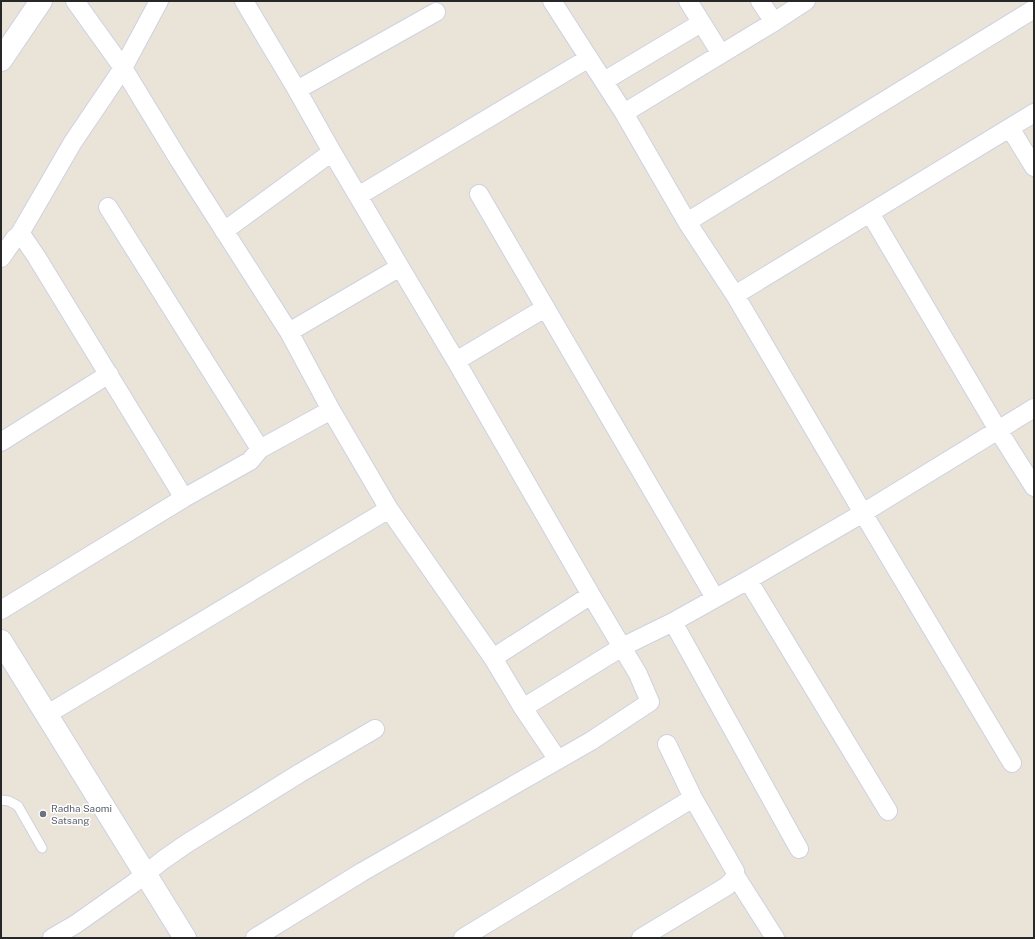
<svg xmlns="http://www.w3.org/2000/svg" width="1035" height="939" font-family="'Public Sans',sans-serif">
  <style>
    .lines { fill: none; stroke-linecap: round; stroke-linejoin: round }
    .lane-casing { stroke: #ced1e1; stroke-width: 11 }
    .street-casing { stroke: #ced1e1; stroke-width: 20 }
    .secondary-casing { stroke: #ced1e1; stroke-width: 24 }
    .lane { stroke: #fff; stroke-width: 9 }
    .street { stroke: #fff; stroke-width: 18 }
    .secondary { stroke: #fff; stroke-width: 22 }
    .worship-dot { fill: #6b7280; stroke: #fff; stroke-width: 1.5 }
    .labels { text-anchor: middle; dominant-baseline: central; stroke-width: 3; stroke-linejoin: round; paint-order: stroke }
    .worship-label { font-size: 10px; fill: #5b616d; stroke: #fff; text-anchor: start }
  </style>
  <rect width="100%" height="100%" fill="#eae3d8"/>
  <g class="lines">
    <g class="lane-casing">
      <path id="lane" d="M 1,800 L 9,801 L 18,806 L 42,848"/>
    </g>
    <g class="street-casing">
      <path id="street" d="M 75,1 L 123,68 L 179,160 L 289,332 L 331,410 L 389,509 L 493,658 L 523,708 L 558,760
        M 244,1 L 297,90 L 332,152 L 400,267 L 456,361 L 591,595 L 638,674 L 650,702 L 591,741 L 362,872 L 255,938
        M 552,1 L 624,113 L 687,222 L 735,295 L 863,513 L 1012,763
        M 688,1 L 721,54
        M 760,1 L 774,22
        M 604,81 L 701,23
        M 297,90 L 436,12
        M 624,113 L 774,22 L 806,1
        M 1010,128 L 1034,167
        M 479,194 L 715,598
        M 358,196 L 589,58
        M 108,207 L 260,449
        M 870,213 L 998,430 L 1034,487
        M 687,222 L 1034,9
        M 224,231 L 332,152
        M 19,235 L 73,142 L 123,68 L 159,1
        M 1,258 L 15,238 L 19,235 L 23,237 L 36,256 L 184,498
        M 735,295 L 1034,113
        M 289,332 L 400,267
        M 456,361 L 545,308
        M 1,442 L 109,374
        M 748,580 L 888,811
        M 1,610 L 184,498 L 250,461 L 260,449 L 331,410
        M 673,622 L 799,849
        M 493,658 L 591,595
        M 523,708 L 622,647 L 673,622 L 748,580 L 863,513 L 1034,408
        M 46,715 L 389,509
        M 735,875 L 775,938
        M 52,938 L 76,924 L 134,883 L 163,860 L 186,844 L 300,773 L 375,729
        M 463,938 L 693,798
        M 641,938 L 727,886 C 732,881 736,878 735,871 L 693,798 L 667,744"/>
    </g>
    <g class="secondary-casing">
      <path id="secondary" d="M 1,60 L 41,1
        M 1,641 L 185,938"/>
    </g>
    <use href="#lane" class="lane"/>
    <use href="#street" class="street"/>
    <use href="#secondary" class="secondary"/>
  </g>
  <circle class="worship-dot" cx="43" cy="814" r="4"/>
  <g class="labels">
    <g class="worship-label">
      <text x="51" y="808">Radha Saomi<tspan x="51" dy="12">Satsang</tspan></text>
    </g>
  </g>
  <rect width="1035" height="939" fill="none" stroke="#272727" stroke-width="4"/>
</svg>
